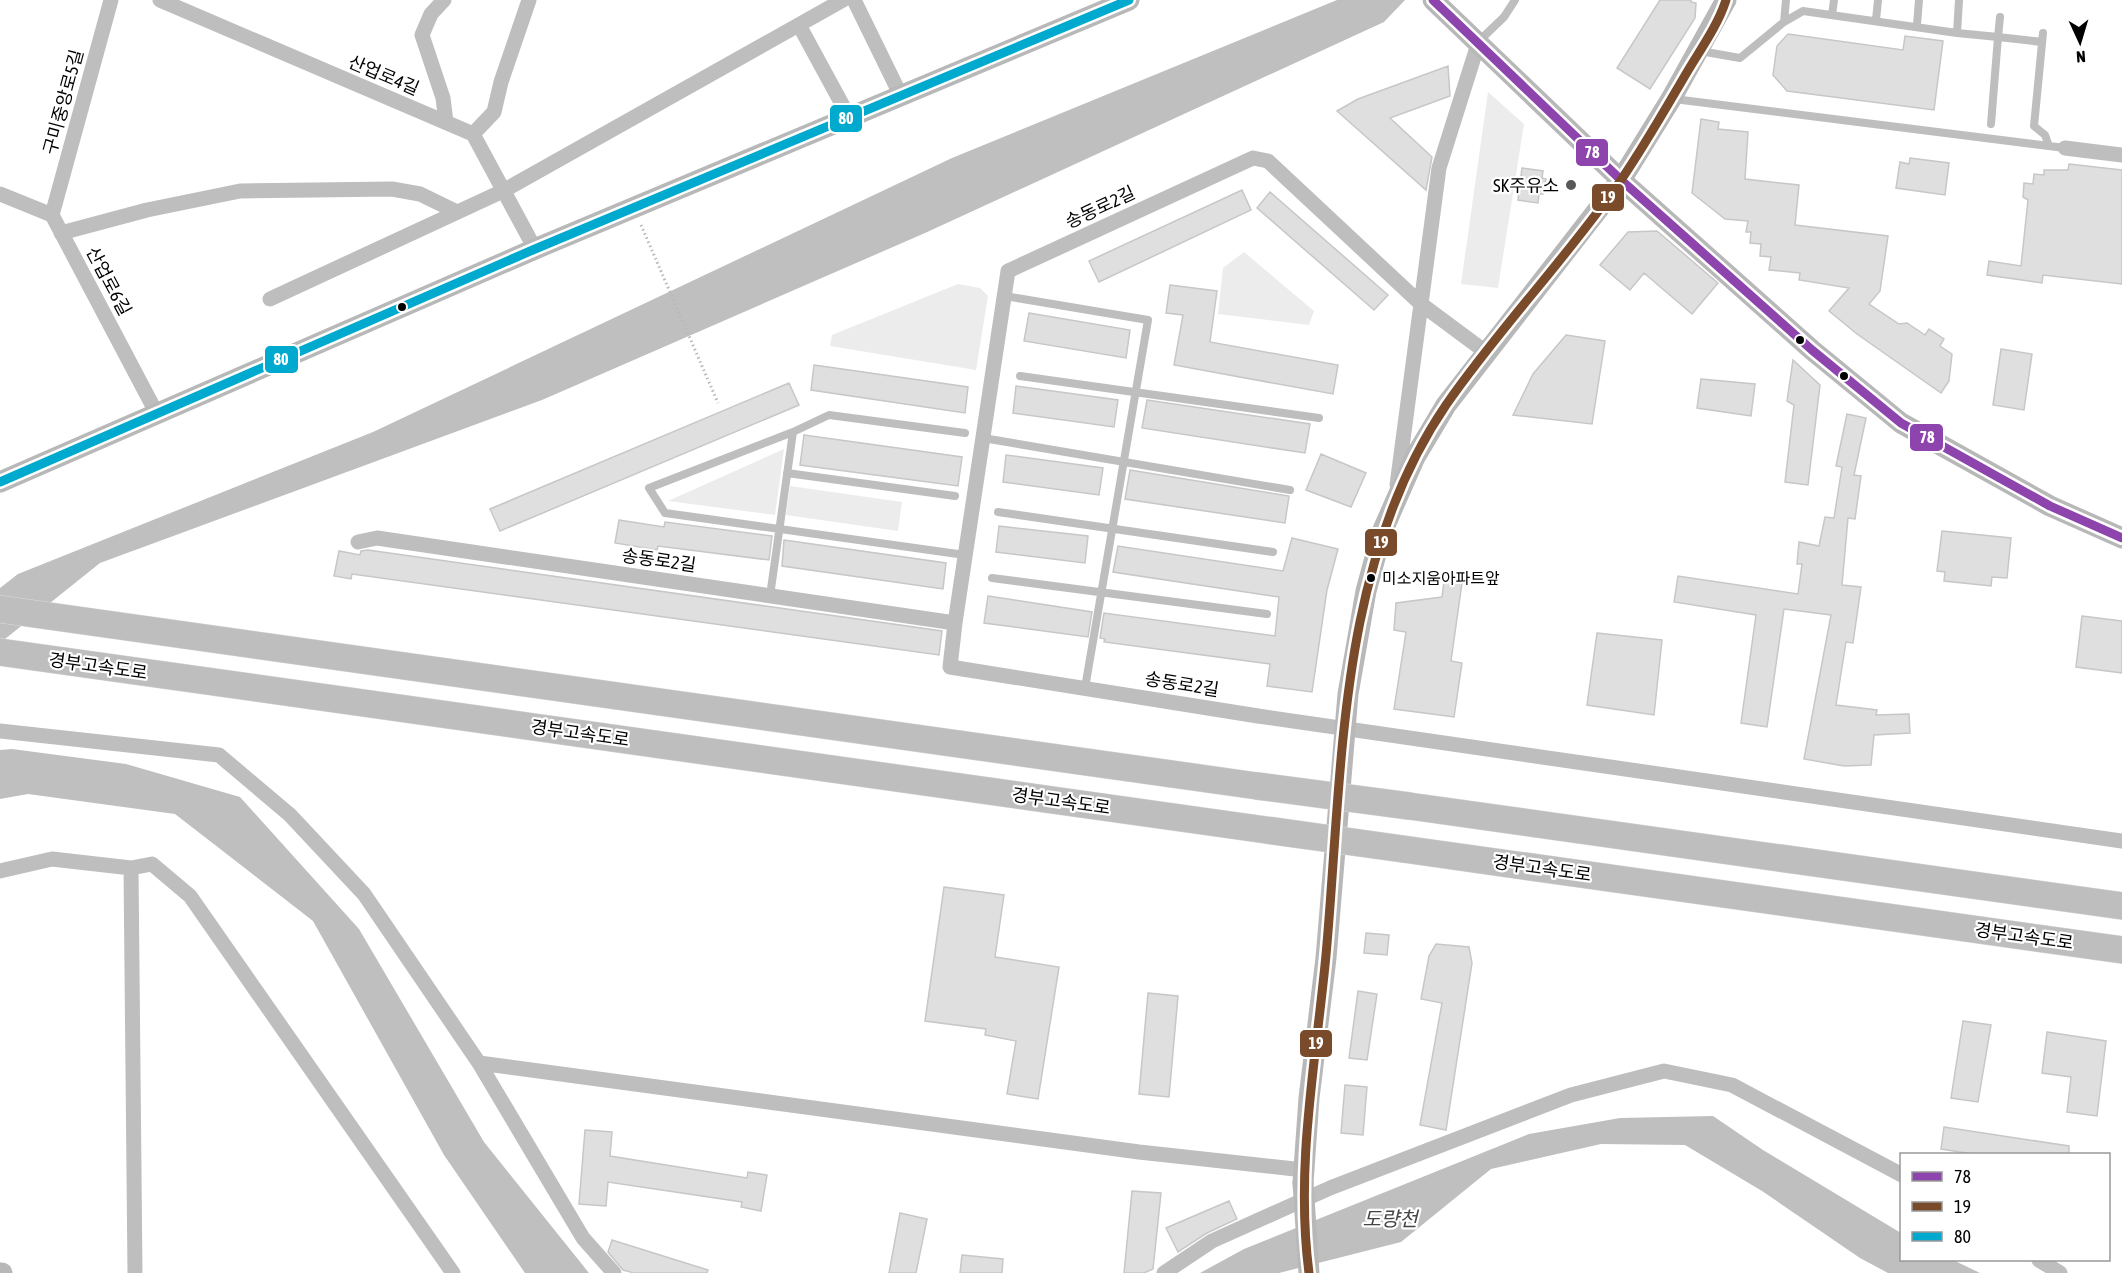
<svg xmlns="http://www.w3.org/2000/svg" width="2122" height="1273" font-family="'Asap Condensed','Noto Sans KR',sans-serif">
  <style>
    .green { fill: #ececec }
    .water { fill: #bfbfbf }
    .building { fill: #dfdfdf; stroke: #c7c7c7; stroke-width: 1.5 }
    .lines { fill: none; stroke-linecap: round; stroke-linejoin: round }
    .highway-casing { stroke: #dbdbdb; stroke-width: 28 }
    .path { stroke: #b9b9b9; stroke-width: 3; stroke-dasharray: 1.5 3; stroke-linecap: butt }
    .lane { stroke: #bebebe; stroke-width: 8 }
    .street { stroke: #bebebe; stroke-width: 15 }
    .secondary { stroke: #b8b8b8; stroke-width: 21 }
    .highway { stroke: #bebebe; stroke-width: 27 }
    .highway-bridge-casing { stroke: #dbdbdb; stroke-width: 28; stroke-linecap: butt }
    .secondary-bridge { stroke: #b8b8b8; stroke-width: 21 }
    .highway-bridge { stroke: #bebebe; stroke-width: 27 }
    .bus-1-casing { stroke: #fff; stroke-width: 14 }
    .bus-2-casing { stroke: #fff; stroke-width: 14 }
    .bus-3-casing { stroke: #fff; stroke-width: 14 }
    .bus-1 { stroke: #8e44ad; stroke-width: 9 }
    .bus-2 { stroke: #7a4b2a; stroke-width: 9 }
    .bus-3 { stroke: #00a9ce; stroke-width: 9 }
    .poi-dot { fill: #595959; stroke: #fff; stroke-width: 2 }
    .bus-dot { fill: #000; stroke: #fff; stroke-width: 2 }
    .labels { text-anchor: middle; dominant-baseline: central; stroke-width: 4.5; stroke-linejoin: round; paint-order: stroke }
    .bus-label { font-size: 16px; fill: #000; stroke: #fff; text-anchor: start }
    .street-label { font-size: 18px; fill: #000; stroke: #fff }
    .poi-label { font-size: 18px; fill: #000; stroke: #fff; text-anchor: end }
    .water-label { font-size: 20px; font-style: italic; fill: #444; stroke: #fff }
    .line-badge { stroke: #fff; stroke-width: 2 }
    .badge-label { font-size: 16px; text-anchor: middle; font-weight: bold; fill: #fff }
  </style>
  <rect width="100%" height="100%" fill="#fff"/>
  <path class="green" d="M 1488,92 L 1524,124 L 1498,288 L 1461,284 Z
    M 1244,252 L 1314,311 L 1309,325 L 1218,314 L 1223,268 Z
    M 958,284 L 980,288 L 988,296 L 976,370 L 830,346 L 832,335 Z
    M 784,449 L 775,515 L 668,501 Z
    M 790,486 L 902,502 L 898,531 L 786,515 Z"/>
  <path class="water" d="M 1337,0 L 1405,0 L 1384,22 L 925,233 L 542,400 L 100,563 L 0,643 L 0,588 L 18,574 L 373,432 L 952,158 Z
    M 12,749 L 126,764 L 240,797 L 359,929 L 484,1142 L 589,1273 L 525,1273 L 444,1155 L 313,921 L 175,814 L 28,794 L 0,799 L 0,750 Z
    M 1713,1116 L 1763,1150 L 1901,1233 L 1902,1260 L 1953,1260 L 1980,1273 L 1888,1273 L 1860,1258 L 1762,1191 L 1685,1145 L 1601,1144 L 1491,1169 L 1401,1242 L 1279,1273 L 1200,1273 L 1244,1249 L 1529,1134 L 1620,1118 Z"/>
  <path class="building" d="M 1660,0 L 1691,0 L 1691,2 L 1696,3 L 1695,18 L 1650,89 L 1617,68 Z
    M 1788,34 L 1903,50 L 1905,36 L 1943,41 L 1934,110 L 1787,91 L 1773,75 L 1777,46 Z
    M 1448,66 L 1450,96 L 1390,118 L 1432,157 L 1426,190 L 1337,111 L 1358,99 Z
    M 1701,119 L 1719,122 L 1718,129 L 1748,132 L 1745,179 L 1799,185 L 1795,225 L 1888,236 L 1880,291 L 1869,304 L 1899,324 L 1907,323 L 1925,335 L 1929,329 L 1944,339 L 1940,346 L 1952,354 L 1949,381 L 1941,393 L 1857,334 L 1829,311 L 1849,288 L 1799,280 L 1800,273 L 1769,270 L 1771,257 L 1760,256 L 1761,244 L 1750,243 L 1751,232 L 1746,232 L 1748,221 L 1725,219 L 1692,193 Z
    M 1910,158 L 1949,163 L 1945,195 L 1896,188 L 1900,162 L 1909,164 Z
    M 2069,164 L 2122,170 L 2122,284 L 2043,275 L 2042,283 L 1987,275 L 1989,261 L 2021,266 L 2028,200 L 2023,197 L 2024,183 L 2033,184 L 2034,174 L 2044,175 L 2044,170 L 2068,170 Z
    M 1522,168 L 1543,171 L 1542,178 L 1546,179 L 1543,194 L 1539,194 L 1538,203 L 1518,200 Z
    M 1242,190 L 1251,210 L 1099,282 L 1089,261 Z
    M 1270,192 L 1388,295 L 1374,310 L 1257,208 Z
    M 1657,231 L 1718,283 L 1692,314 L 1644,273 L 1630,290 L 1600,265 L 1628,232 Z
    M 1170,285 L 1217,291 L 1210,342 L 1338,365 L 1333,394 L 1174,365 L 1183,315 L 1166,313 Z
    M 1029,313 L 1130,330 L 1126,358 L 1024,341 Z
    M 1566,335 L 1605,341 L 1592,424 L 1513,415 L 1533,374 Z
    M 2001,349 L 2032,354 L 2024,410 L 1993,405 Z
    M 1793,360 L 1820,385 L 1808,485 L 1785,482 L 1794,405 L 1787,401 Z
    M 814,365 L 968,387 L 965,413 L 811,390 Z
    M 1701,379 L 1755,384 L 1751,416 L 1697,408 Z
    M 789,383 L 799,405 L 500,531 L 490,509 Z
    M 1016,386 L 1118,400 L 1114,427 L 1013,413 Z
    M 1147,400 L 1310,424 L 1305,453 L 1142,428 Z
    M 1847,414 L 1866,418 L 1854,475 L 1861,476 L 1855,519 L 1848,518 L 1842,585 L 1861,587 L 1853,643 L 1846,642 L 1836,705 L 1877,710 L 1876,715 L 1909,714 L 1910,733 L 1874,735 L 1871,765 L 1844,766 L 1804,759 L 1831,615 L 1784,609 L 1767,727 L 1741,723 L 1756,615 L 1674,602 L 1678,576 L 1798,594 L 1802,564 L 1797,564 L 1799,542 L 1819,546 L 1825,517 L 1834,518 L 1842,467 L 1836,466 Z
    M 804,435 L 962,457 L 958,486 L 800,465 Z
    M 1321,454 L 1366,473 L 1351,507 L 1306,490 Z
    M 1006,455 L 1103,468 L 1099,495 L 1003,482 Z
    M 1130,470 L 1289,496 L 1285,523 L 1125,499 Z
    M 619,520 L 664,527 L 665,522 L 772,536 L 769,560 L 658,546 L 657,550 L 615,543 Z
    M 999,526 L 1088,536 L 1085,563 L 996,552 Z
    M 1942,531 L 2011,538 L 2007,578 L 1992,577 L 1991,586 L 1944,581 L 1945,572 L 1937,571 Z
    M 1292,538 L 1338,549 L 1327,590 L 1312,692 L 1267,686 L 1270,664 L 1104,642 L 1105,639 L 1100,638 L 1104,613 L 1275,636 L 1279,597 L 1113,572 L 1118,546 L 1283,571 Z
    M 784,540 L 946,563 L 943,589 L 782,566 Z
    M 368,550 L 942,631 L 939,655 L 352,574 L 351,579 L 334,576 L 339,551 L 360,555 L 361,551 Z
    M 1444,581 L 1462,583 L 1451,661 L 1462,663 L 1454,717 L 1394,709 L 1406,632 L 1394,630 L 1396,603 L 1442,597 Z
    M 988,596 L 1092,612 L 1088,637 L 984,623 Z
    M 2082,616 L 2122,621 L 2122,673 L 2076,667 Z
    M 1597,633 L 1662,640 L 1654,715 L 1587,705 Z
    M 944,887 L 1004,895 L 995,957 L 1059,967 L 1038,1099 L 1007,1094 L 1016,1041 L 985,1035 L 986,1029 L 925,1021 Z
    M 1366,933 L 1389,935 L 1387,955 L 1364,953 Z
    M 1436,944 L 1469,947 L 1472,963 L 1446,1130 L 1420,1125 L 1442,1003 L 1421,999 L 1429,956 Z
    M 1358,991 L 1377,994 L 1367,1060 L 1349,1058 Z
    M 1148,993 L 1178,996 L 1169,1097 L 1139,1094 Z
    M 1963,1021 L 1991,1025 L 1978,1102 L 1951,1098 Z
    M 2047,1032 L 2106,1041 L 2097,1116 L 2067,1112 L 2071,1077 L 2042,1073 Z
    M 1345,1085 L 1367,1087 L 1363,1135 L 1341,1133 Z
    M 1944,1127 L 2069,1146 L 2069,1155 L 1979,1155 L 1941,1149 Z
    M 585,1130 L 612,1132 L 610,1156 L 747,1178 L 748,1172 L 767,1175 L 761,1211 L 741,1207 L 742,1202 L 608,1182 L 606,1206 L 579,1204 Z
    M 1132,1191 L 1161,1193 L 1153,1269 L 1144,1273 L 1124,1273 Z
    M 1229,1201 L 1237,1219 L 1207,1233 L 1178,1252 L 1166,1228 Z
    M 900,1213 L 927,1219 L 916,1273 L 889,1273 Z
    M 612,1240 L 708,1270 L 707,1273 L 634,1273 L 623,1270 L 608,1252 Z
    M 962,1255 L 1003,1259 L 1002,1273 L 960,1273 Z"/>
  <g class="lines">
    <g class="highway-casing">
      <path id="highway" d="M 0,609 L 1257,786
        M 0,652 L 1252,828
        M 1409,806 L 2122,906
        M 1403,849 L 2122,950"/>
    </g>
    <path class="path" d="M 641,225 L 718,403"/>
    <path class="lane" d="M 1959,0 L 1957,33 L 1998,37 L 2000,17
      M 1832,15 L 1834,0
      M 1876,20 L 1878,0
      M 1784,22 L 1786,0
      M 1917,25 L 1919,0
      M 2043,33 L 2034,126 L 2045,135 L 2049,146
      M 1479,41 L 1504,17 L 1515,0
      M 1700,51 L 1740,58 L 1784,22 L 1803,11 L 1957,33
      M 1674,99 L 2065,148
      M 1991,124 L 1998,37 L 2042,42
      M 1005,296 L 1148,320 L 1085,688
      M 1020,376 L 1319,418
      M 793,432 L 829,415 L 965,433
      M 983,438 L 1290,490
      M 787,473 L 955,496
      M 998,512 L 1273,552
      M 992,578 L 1267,614
      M 770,596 L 793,432 L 649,488 L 665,513 L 965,555"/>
    <path class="street" d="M 160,0 L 473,134 L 535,249
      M 444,0 L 431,14 L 422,35 L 443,98 L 446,122
      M 854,0 L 901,96
      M 799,25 L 849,117
      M 473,134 L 494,112 L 501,82 L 529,0
      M 2065,148 L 2122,155
      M 0,194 L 52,215 L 157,414
      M 52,215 L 111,0
      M 61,233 L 147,210 L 240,191 L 392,189 L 420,194 L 457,212
      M 270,299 L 503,191 L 843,0
      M 1397,485 L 1439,168 L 1479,41
      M 358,542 L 377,538 L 955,623 L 1008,271 L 1253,158 L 1268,161 L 1421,304 L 1487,353
      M 955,623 L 950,667 L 1258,716 L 2122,841
      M 0,731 L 219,755 L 290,815 L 364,894 L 479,1063 L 583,1238 L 614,1273
      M 131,868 L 135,1273
      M 0,871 L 52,859 L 131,868 L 152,864 L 190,896 L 453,1273
      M 479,1063 L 1139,1152 L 1304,1170
      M 2039,1260 L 2060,1273
      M 1164,1273 L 1212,1241 L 1330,1188 L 1571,1095 L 1664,1071 L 1732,1085 L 1902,1175"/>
    <path class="secondary" d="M 1433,0 L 1621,180 L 1812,350 L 1901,423 L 2050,506 L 2122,538
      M 0,482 L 535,249 L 1129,0
      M 1303,1183 L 1309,1098 L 1326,958 L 1348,694 L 1366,591 L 1382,532 L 1415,457 L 1446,405 L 1621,180 L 1671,99 L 1726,0
      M 0,1273 L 2,1273"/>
    <use href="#highway" class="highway"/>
    <g class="highway-bridge-casing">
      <path id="highway-bridge" d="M 1257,786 L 1409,806
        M 1252,828 L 1403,849"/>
    </g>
    <path class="secondary-bridge" d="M 1303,1183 L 1309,1273"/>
    <use href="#highway-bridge" class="highway-bridge"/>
    <g class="bus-1-casing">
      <path id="bus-1" d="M 1433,0 L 1621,180 L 1812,350 L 1901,423 L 2050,506 L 2122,538"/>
    </g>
    <g class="bus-2-casing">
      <path id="bus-2" d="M 1309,1273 C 1295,1166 1316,1061 1326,955 C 1343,769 1337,565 1446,405 C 1500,327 1567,258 1621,180 C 1643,148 1663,113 1683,79 C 1697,54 1717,28 1726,0"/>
    </g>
    <g class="bus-3-casing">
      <path id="bus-3" d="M 0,482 L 535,249 L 1129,0"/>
    </g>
    <use href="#bus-1" class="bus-1"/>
    <use href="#bus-2" class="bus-2"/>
    <use href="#bus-3" class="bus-3"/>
  </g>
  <circle class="poi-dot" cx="1571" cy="185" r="6"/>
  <g class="bus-dot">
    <circle cx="402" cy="307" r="5"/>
    <circle cx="1800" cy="340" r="5"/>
    <circle cx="1844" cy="376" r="5"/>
    <circle cx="1371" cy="578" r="5"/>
  </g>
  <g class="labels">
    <g class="bus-label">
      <text x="1382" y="578">미소지움아파트앞</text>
    </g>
    <g class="street-label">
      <text transform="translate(384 75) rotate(23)">산업로4길</text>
      <text transform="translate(63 102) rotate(-75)">구미중앙로5길</text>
      <text transform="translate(1100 207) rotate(-25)">송동로2길</text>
      <text transform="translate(109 281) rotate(62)">산업로6길</text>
      <text transform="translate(659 560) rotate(8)">송동로2길</text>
      <text transform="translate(98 666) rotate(8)">경부고속도로</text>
      <text transform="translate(1182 684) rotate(9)">송동로2길</text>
      <text transform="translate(580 733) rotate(8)">경부고속도로</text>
      <text transform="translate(1061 801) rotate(8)">경부고속도로</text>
      <text transform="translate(1542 868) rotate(8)">경부고속도로</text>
      <text transform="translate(2024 936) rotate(8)">경부고속도로</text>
    </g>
    <g class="poi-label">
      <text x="1559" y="185">SK주유소</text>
    </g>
    <g class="water-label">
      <text x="1390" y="1218">도량천</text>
    </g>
  </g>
  <g class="line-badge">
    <rect x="829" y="104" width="34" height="29" rx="6" fill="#00a9ce"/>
    <rect x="1575" y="138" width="34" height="29" rx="6" fill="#8e44ad"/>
    <rect x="1591" y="183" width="34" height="29" rx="6" fill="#7a4b2a"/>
    <rect x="264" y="345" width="35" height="29" rx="6" fill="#00a9ce"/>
    <rect x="1909" y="423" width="35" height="29" rx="6" fill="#8e44ad"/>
    <rect x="1364" y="528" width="34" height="29" rx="6" fill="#7a4b2a"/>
    <rect x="1299" y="1029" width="34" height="29" rx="6" fill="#7a4b2a"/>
  </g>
  <g class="badge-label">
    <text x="846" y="124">80</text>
    <text x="1592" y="158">78</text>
    <text x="1608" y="203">19</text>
    <text x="281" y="365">80</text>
    <text x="1927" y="443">78</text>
    <text x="1381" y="548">19</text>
    <text x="1316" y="1049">19</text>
  </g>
  <rect x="1900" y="1153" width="210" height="108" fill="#ffffff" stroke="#999999" stroke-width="1.5"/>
  <rect x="1912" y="1172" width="30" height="9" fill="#8e44ad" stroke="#999999" stroke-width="1.5"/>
  <text x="1954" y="1183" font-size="18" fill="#000000">78</text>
  <rect x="1912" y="1202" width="30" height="9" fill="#7a4b2a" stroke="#999999" stroke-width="1.5"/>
  <text x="1954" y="1213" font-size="18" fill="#000000">19</text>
  <rect x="1912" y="1232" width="30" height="9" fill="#00a9ce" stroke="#999999" stroke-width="1.5"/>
  <text x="1954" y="1243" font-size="18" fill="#000000">80</text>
  <g transform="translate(2080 42) rotate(176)" stroke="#ffffff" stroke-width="4.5" paint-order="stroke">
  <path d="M0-4.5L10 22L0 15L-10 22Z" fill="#000000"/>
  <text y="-9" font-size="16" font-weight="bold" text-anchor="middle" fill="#000000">N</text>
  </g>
</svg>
